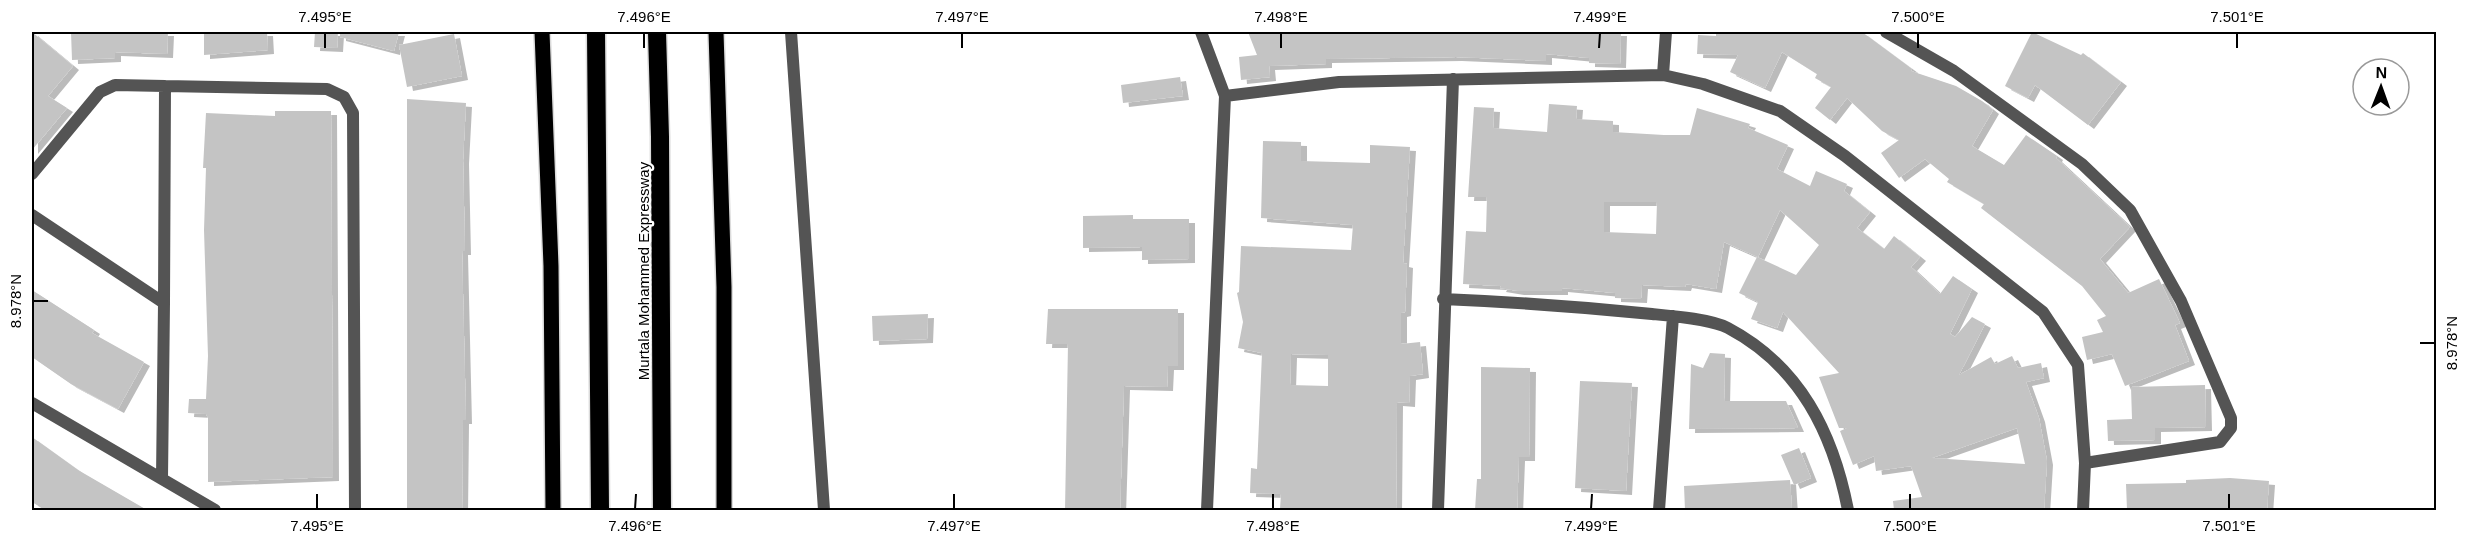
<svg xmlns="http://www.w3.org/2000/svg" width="2468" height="542" font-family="Arial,sans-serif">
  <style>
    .building { fill: #c4c4c4; fill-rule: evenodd; filter: url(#shadow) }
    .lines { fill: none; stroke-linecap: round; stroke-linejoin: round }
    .primary-casing { stroke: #dbdbdb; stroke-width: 18 }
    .motorway-casing { stroke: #dbdbdb; stroke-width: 21 }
    .minor { stroke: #545454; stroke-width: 12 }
    .primary { stroke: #000; stroke-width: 15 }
    .motorway { stroke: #000; stroke-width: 18 }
    .ticks { fill: none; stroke: #000; stroke-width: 2 }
    .labels { text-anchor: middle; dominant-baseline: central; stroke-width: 4.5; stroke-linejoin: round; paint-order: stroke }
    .street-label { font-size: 15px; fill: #000; stroke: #fff }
    .neatline { fill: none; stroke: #000; stroke-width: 2 }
    .ticks-label { font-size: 15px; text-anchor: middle; fill: #000 }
  </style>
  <defs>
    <filter id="shadow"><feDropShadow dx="6" dy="4" stdDeviation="0" flood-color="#0004"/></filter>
  </defs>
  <rect width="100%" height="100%" fill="#fff"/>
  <path class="building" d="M 32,32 L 73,66 L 48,96 L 67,108 L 32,150 Z
    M 71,32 L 168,32 L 167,54 L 115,52 L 115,58 L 72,60 Z
    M 204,32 L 267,32 L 268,50 L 204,55 Z
    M 315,32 L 338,32 L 337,48 L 314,47 Z
    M 340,32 L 399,32 L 394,51 L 340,37 Z
    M 1248,32 L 1621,32 L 1620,64 L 1589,63 L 1589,58 L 1546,54 L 1546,61 L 1456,57 L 1326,59 L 1326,64 L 1269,66 L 1270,77 L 1241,80 L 1239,57 L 1257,55 Z
    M 1716,32 L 1862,32 L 1912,69 L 1911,71 L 1956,86 L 1982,101 L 1993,110 L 1972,146 L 2004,165 L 2026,135 L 2057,156 L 2056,158 L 2130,227 L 2100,259 L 2128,293 L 2159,279 L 2180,323 L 2175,325 L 2189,361 L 2125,386 L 2112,354 L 2087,360 L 2082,337 L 2103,332 L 2097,320 L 2106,316 L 2082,286 L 1981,208 L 1984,204 L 1947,182 L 1949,179 L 1925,159 L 1899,178 L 1881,153 L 1899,140 L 1882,131 L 1847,98 L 1830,120 L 1815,108 L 1831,87 L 1815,78 L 1817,74 L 1782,52 L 1765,88 L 1730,72 L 1738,55 L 1697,54 L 1698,35 L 1716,36 Z
    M 2032,32 L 2081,55 L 2083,53 L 2121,82 L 2088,125 L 2035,85 L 2028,98 L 2005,86 Z
    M 454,34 L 462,76 L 407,87 L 399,45 Z
    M 1180,77 L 1183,96 L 1123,103 L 1121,85 Z
    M 407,99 L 466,103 L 463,160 L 465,251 L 462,251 L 466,420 L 463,420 L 462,510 L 407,510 Z
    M 1549,104 L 1577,106 L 1576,119 L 1613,121 L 1613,132 L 1664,135 L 1690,135 L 1697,108 L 1750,124 L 1748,128 L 1788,145 L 1777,169 L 1810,186 L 1816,171 L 1847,184 L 1844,191 L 1870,212 L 1857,228 L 1884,249 L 1894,236 L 1920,257 L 1911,267 L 1940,294 L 1953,276 L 1972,289 L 1950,334 L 1955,337 L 1972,317 L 1985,324 L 1959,375 L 1991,357 L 1995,364 L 2012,356 L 2018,368 L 2041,363 L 2044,378 L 2026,382 L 2039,418 L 2047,461 L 2044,510 L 1894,510 L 1893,501 L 1922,497 L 1911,466 L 1876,471 L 1874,456 L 1853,465 L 1840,431 L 1847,428 L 1839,428 L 1819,377 L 1839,373 L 1783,312 L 1777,328 L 1751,319 L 1758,302 L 1739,293 L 1757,257 L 1796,275 L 1819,245 L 1780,210 L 1758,257 L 1724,242 L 1716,289 L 1686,284 L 1685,287 L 1642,285 L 1641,299 L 1615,298 L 1615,293 L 1562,288 L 1562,291 L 1518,291 L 1500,288 L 1501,286 L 1463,284 L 1466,231 L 1486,232 L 1487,197 L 1468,197 L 1474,107 L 1494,108 L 1493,128 L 1547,132 ZM 1604,202 L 1657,202 L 1656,234 L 1604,232 ZM 2017,428 L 2025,464 L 1932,458 Z
    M 275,111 L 331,111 L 333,477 L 208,482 L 208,418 L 206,414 L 188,413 L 189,399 L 206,399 L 208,356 L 204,230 L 206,168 L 203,168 L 206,113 L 275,116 Z
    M 1263,141 L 1301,142 L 1301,161 L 1370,163 L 1370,145 L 1410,147 L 1403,263 L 1407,264 L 1405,312 L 1401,313 L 1401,344 L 1420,342 L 1423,374 L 1410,376 L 1409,403 L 1397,402 L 1396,509 L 1280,509 L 1281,494 L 1250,493 L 1251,468 L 1257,469 L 1262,353 L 1238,348 L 1243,322 L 1237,293 L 1239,292 L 1241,246 L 1351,250 L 1353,225 L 1261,218 ZM 1291,354 L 1328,355 L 1328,386 L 1290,385 Z
    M 1133,215 L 1133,219 L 1189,219 L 1189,259 L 1142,260 L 1142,247 L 1083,248 L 1083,216 Z
    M 32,290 L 94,330 L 92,333 L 144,362 L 118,409 L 71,384 L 32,357 Z
    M 1048,309 L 1178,309 L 1178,366 L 1168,366 L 1167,387 L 1124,386 L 1120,510 L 1065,510 L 1068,344 L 1046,344 Z
    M 928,314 L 927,339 L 873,341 L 872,316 Z
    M 1710,353 L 1725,354 L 1724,401 L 1786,401 L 1798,428 L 1689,429 L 1691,364 L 1703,368 Z
    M 1481,367 L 1530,368 L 1529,457 L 1519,457 L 1517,510 L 1475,510 L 1477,479 L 1481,479 Z
    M 1580,381 L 1632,383 L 1626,491 L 1575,488 Z
    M 2205,385 L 2206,427 L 2155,428 L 2155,440 L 2108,441 L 2107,420 L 2132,419 L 2131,387 Z
    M 32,437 L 78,470 L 147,510 L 45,510 L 32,502 Z
    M 1799,448 L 1811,478 L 1794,485 L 1781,455 Z
    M 2230,478 L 2269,481 L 2267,510 L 2127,510 L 2126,484 L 2186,483 L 2186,480 Z
    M 1790,480 L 1792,510 L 1685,510 L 1684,486 Z"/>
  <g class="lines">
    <g class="primary-casing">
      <path id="primary" d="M 542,32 L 551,266 L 553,510
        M 716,32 L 724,287 L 724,510"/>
    </g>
    <g class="motorway-casing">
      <path id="motorway" d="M 596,32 L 600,510
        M 657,32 L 660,137 L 662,510"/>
    </g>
    <path class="minor" d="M 791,32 L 824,510
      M 1201,32 L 1225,96 L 1207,510
      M 1886,32 L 1954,71 L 2082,164 L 2130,210 L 2181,301 L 2231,418 L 2231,428 L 2220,442 L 2085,463
      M 1663,75 L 1666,32
      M 1225,96 L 1339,82 L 1663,75 L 1703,84 L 1780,111 L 1845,156 L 2043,312 L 2078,365 L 2085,463 L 2083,510
      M 32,174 L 100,92 L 115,85 L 165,86
      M 32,215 L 164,303 L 165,86 L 327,89 L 344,97 L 353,113 L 355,510
      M 1443,299 C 1513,302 1583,307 1652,314 C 1673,316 1710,319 1728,328 C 1800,366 1833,433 1848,510
      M 32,403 L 215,510
      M 162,478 L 164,303
      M 1438,510 L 1453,79
      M 1659,510 L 1673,316"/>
    <use href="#primary" class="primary"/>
    <use href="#motorway" class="motorway"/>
  </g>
  <path class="ticks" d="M 325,48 L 325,33M 644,48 L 644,33M 962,48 L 962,33M 1281,48 L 1281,33M 1599,48 L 1600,33M 1918,48 L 1918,33M 2237,48 L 2237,33M 33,301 L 48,301M 2420,343 L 2435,343M 317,509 L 317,494M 635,509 L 636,494M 954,509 L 954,494M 1273,509 L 1273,494M 1591,509 L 1592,494M 1910,509 L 1910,494M 2229,509 L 2229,494"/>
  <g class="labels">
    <g class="street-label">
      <text transform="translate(643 271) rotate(-90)">Murtala Mohammed Expressway</text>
    </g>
  </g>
  <rect width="2468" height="542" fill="none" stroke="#ffffff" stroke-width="66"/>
  <g transform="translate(2381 87) rotate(1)"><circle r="28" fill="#ffffff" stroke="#999999" stroke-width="1.5"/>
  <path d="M0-4.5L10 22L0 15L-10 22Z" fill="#000000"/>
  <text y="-9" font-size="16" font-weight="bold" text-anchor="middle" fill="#000000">N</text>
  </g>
  <rect x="33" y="33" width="2402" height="476" class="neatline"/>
  <g class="ticks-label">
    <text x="325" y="22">7.495°E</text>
    <text x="644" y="22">7.496°E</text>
    <text x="962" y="22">7.497°E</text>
    <text x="1281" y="22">7.498°E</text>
    <text x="1600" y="22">7.499°E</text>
    <text x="1918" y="22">7.500°E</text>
    <text x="2237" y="22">7.501°E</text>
    <text transform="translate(16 301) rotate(-90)" y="5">8.978°N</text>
    <text transform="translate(2452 343) rotate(-90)" y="5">8.978°N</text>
    <text x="317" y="531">7.495°E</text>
    <text x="635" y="531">7.496°E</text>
    <text x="954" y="531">7.497°E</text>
    <text x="1273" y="531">7.498°E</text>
    <text x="1591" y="531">7.499°E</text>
    <text x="1910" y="531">7.500°E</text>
    <text x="2229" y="531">7.501°E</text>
  </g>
</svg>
